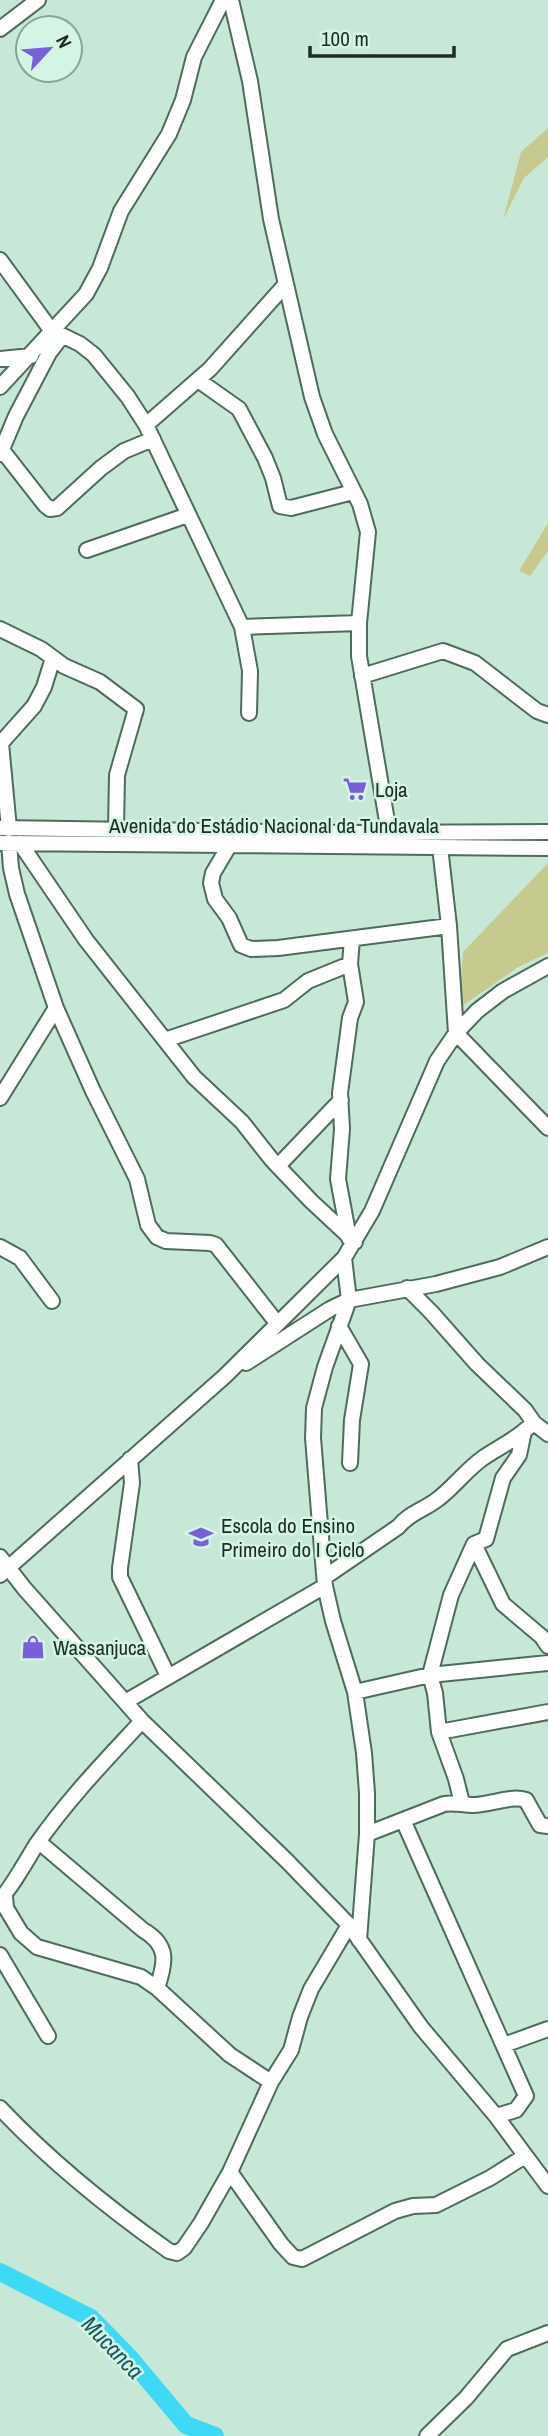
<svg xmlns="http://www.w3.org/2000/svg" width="548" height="2436" font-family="'Archivo Narrow',sans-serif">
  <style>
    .green { fill: #c7ca8e }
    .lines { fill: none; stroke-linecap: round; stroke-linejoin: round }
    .river { stroke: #3edaf5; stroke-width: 18 }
    .minor-casing { stroke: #4e6b5c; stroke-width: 18 }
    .minor { stroke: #fff; stroke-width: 14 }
    .labels { text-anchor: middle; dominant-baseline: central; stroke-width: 5; stroke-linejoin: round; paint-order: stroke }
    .poi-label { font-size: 21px; fill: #1e2b24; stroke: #d4f5e3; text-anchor: start }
    .street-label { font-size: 21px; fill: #1e2b24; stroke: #d4f5e3 }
    .water-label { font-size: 23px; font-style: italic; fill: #175661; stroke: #d4f5e3 }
  </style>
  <rect width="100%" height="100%" fill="#c7e8d6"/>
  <path class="green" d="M 548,128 L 548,157 L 524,178 L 503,220 L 521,152 Z
    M 548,523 L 548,551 L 530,576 L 519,571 Z
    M 548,863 L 548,953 L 520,966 L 459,1008 L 463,952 Z"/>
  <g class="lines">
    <path class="river" d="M 0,2272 L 91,2318 L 129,2357 L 186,2425 L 215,2436"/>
    <g class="minor-casing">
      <path id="minor" d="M 231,0 L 250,81 L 271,219 L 312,397 L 325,434 L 360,504 L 368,532 L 359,623 L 359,656 L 389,833
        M 0,29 L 38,0
        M 0,260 L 51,330 L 80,344 L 94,355 L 128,397 L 146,425 L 242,627 L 250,671 L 249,713
        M 0,359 L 31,356
        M 198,380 L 239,409 L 265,458 L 273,478 L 280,506 L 291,508 L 353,492
        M 0,387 L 86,294 L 100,268 L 121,211 L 169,134 L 183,100 L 194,57 L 223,0
        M 146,425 L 210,369 L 286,284
        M 2,450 L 45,505 L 50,509 L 57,508 L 101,468 L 124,451 L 153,439
        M 0,454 L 16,416 L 49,353 L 62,336
        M 87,550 L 188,515
        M 242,627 L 359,623
        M 0,629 L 41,649 L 64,666 L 100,682 L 136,709 L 117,775 L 116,830
        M 362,676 L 443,651 L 475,663 L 537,711 L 548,715
        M 0,828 L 348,833 L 548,832
        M 9,829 L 1,743 L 34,706 L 44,687 L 53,658
        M 1,843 L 548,848
        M 9,843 L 11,868 L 17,894 L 56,1008 L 93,1091 L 137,1179 L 148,1225 L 157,1237 L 166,1241 L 210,1243 L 216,1245 L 277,1323
        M 20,843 L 86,940 L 194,1077 L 242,1122 L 272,1160 L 311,1201 L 355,1242
        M 229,846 L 213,873 L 211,883 L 215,899 L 229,918 L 241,945 L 251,949 L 278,948 L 449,926
        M 440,847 L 449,926 L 456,1033 L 548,1128
        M 165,1040 L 284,1000 L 308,981 L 350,964
        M 0,1098 L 56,1008
        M 278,1166 L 341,1100
        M 349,1238 L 338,1179 L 342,1129 L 340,1093 L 350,1018 L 356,1002 L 350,964 L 352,939
        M 0,1247 L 20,1258 L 52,1301
        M 344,1258 L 349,1300 L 325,1367 L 314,1408 L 313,1438 L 325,1586 L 333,1621 L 355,1692 L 364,1753 L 367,1793 L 367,1834 L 359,1940
        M 407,1288 L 431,1312 L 477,1364 L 525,1410 L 534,1423 L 548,1434
        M 339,1326 L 361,1364 L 352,1420 L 350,1463
        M 246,1363 L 330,1309 L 349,1300 L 436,1284 L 500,1267 L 548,1247
        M 130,1459 L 132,1483 L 120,1568 L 120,1577 L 168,1676
        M 474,1544 L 503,1604 L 542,1637 L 548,1646
        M 0,1557 L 24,1588 L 142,1721 L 287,1861 L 349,1925 L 421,2027 L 496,2116 L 548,2186
        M 0,1575 L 225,1376 L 344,1258 L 372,1211 L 437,1061 L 456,1033 L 477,1011 L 503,991 L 548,966
        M 325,1577 L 398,1527 C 409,1513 424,1510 438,1499 C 454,1487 466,1470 483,1458 C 496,1449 511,1442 524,1431
        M 355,1692 L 430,1675 L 548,1663
        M 125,1702 L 325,1586
        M 439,1732 L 548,1712
        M 462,1803 L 456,1779 L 439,1732 L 435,1693 L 430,1675 L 451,1595 L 474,1544 L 486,1539 L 503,1478 L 519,1455 L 524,1431 L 534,1423
        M 403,1820 L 526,2096 L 516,2110 L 496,2116
        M 367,1834 L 444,1804 C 454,1802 463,1805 473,1805 C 491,1805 509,1795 526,1800 L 540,1825 L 548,1826
        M 39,1842 L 143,1930 C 169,1945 166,1962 157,1988
        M 5,1896 L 6,1908 L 21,1933 L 37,1947 L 141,1977 L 157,1988 L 230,2055 L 271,2082
        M 0,1898 C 7,1895 30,1855 36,1845 C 68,1799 104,1762 142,1721
        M 0,1955 L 48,2036
        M 504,2045 L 548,2029
        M 0,2108 C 51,2162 108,2208 169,2251 L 177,2253 L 184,2248 L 201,2223 L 230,2172 L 271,2082 L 291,2050 L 300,2017 L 311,1989 L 349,1925
        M 230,2172 L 281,2244 L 293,2257 L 302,2259 L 395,2211 L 413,2206 L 436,2205 L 490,2178 L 525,2156
        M 427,2436 L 466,2398 L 507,2349 L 548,2333"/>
    </g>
    <use href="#minor" class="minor"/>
  </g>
  <defs>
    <g id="supermarket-bare" transform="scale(1.89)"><path d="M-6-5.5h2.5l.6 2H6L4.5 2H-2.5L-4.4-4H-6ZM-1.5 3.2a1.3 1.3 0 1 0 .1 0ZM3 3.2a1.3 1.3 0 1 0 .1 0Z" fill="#7960db" stroke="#d4f5e3" stroke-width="2.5" paint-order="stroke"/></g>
    <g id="school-bare" transform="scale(1.89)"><path d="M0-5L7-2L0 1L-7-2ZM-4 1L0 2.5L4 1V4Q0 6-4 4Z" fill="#7960db" stroke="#d4f5e3" stroke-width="2.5" paint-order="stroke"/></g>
    <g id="shop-bare" transform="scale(1.89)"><path d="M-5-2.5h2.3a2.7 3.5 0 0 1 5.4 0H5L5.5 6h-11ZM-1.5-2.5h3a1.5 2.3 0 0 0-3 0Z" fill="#7960db" stroke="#d4f5e3" stroke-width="2.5" paint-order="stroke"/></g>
  </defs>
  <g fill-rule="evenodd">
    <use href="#supermarket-bare" x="355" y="789"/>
    <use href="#school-bare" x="201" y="1537"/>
    <use href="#shop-bare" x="33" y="1647"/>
  </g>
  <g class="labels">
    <g class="poi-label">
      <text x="375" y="789">Loja</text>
      <text x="221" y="1525">Escola do Ensino<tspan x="221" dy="24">Primeiro do I Ciclo</tspan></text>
      <text x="53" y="1647">Wassanjuca</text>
    </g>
    <g class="street-label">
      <text x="274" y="825">Avenida do Estádio Nacional da Tundavala</text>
    </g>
    <g class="water-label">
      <text transform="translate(113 2347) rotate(46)">Mucanca</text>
    </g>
  </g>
  <g transform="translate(49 49) rotate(64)"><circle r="33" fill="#d4f5e3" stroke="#8ba497" stroke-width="2"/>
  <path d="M0-5L12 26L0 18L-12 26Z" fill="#7960db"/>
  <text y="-10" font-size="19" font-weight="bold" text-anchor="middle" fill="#1e2b24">N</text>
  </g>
  <path d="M310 46v10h144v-10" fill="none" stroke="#1e2b24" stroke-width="3.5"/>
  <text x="321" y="46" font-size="21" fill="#1e2b24" stroke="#d4f5e3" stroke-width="5" paint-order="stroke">100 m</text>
</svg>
